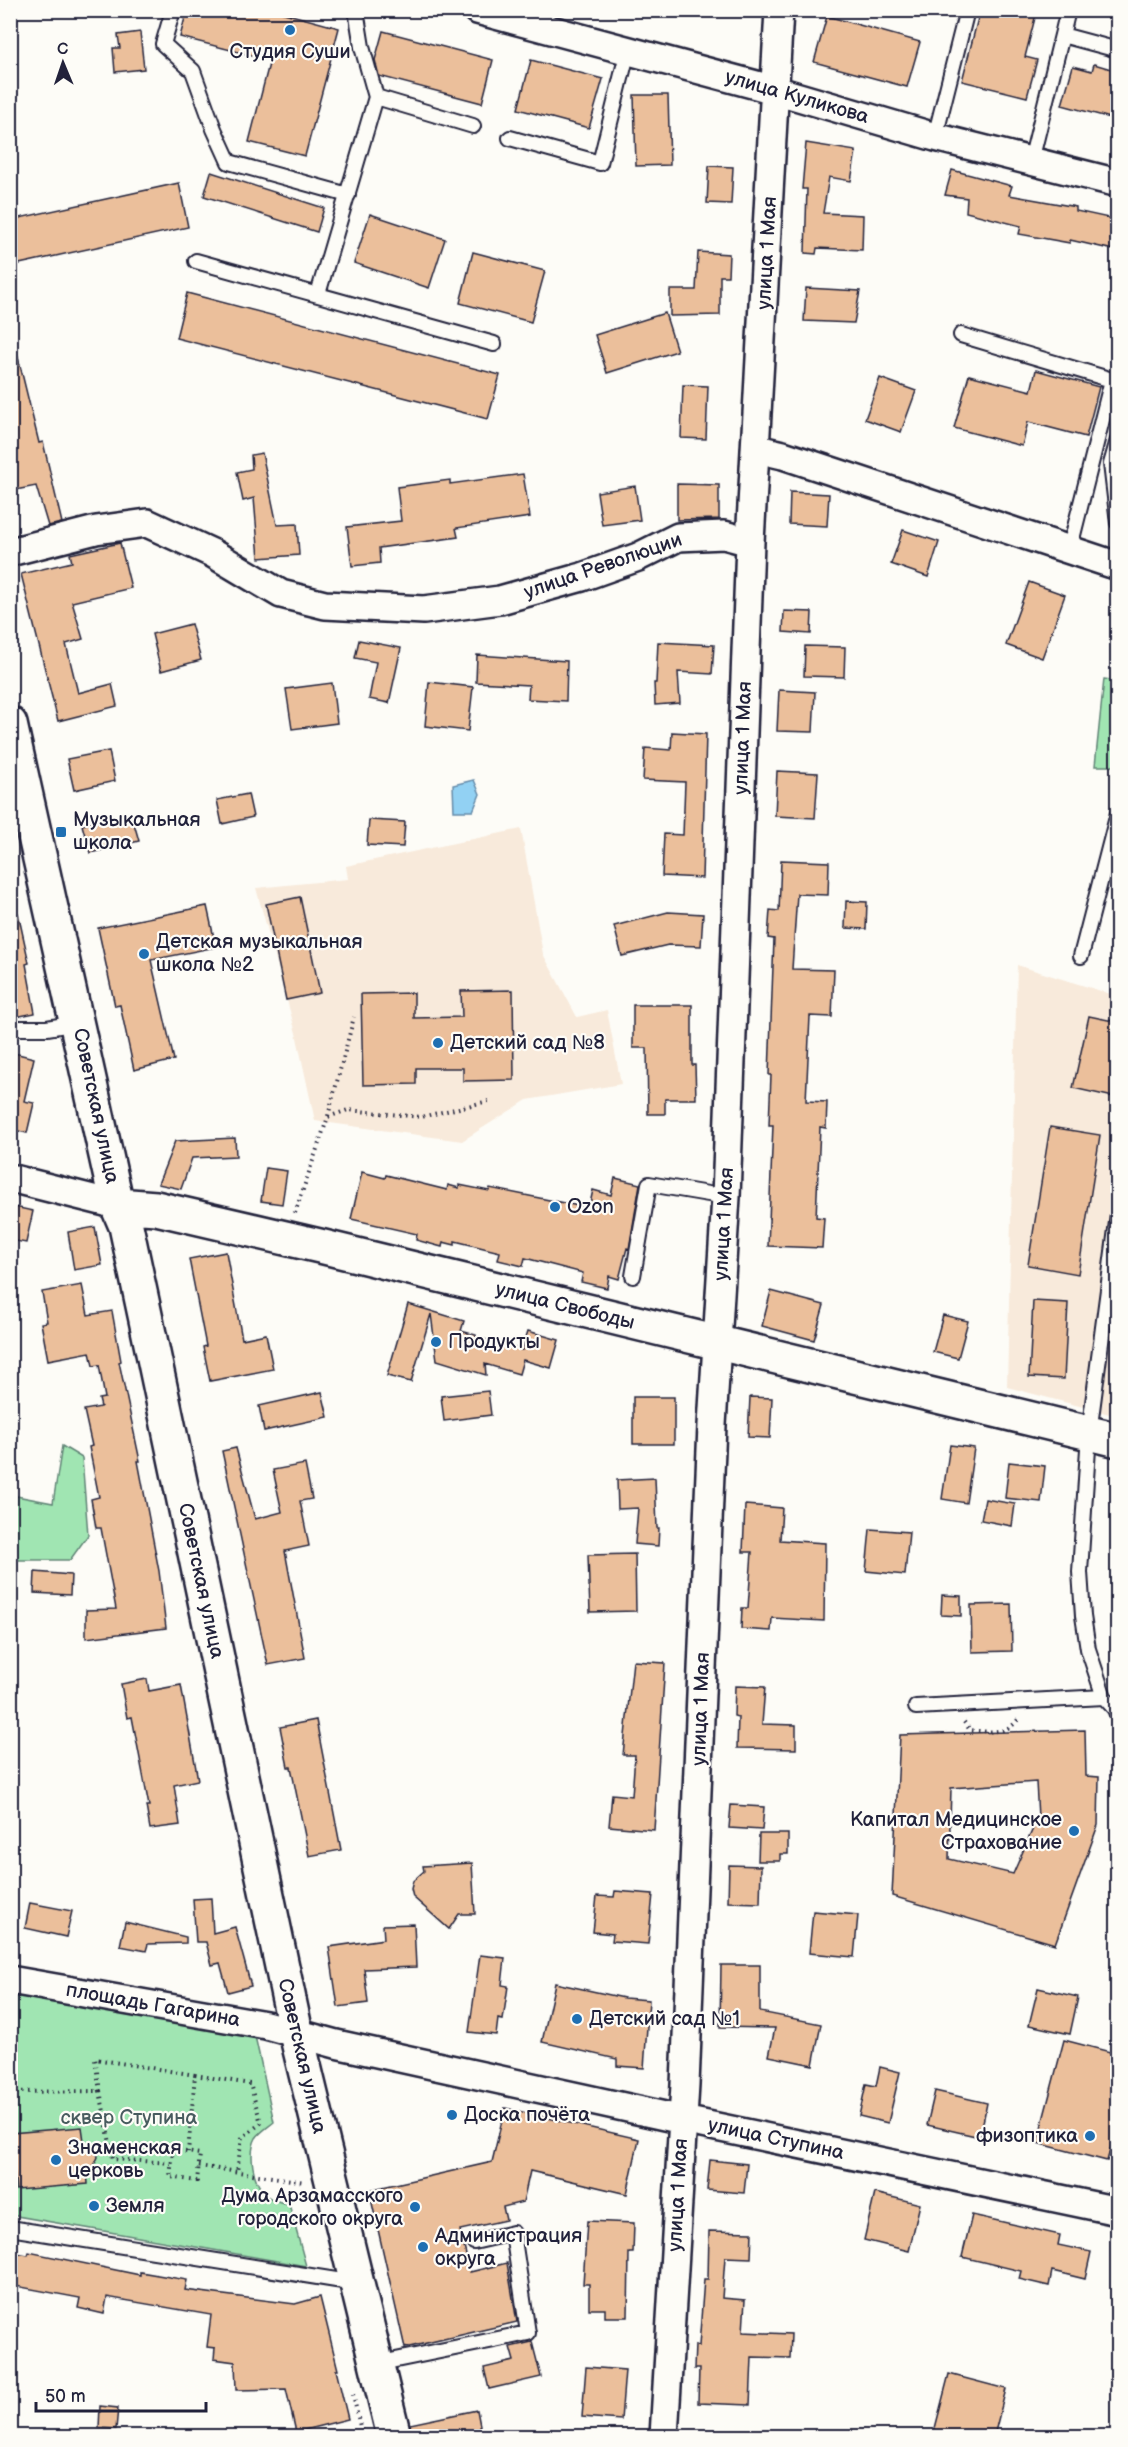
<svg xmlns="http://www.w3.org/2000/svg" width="1128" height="2447" font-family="'Balsamiq Sans',sans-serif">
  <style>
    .built { fill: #f8eadb }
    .green { fill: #a0e5b2; stroke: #618476; stroke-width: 1.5 }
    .water { fill: #92d1f3; stroke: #658ba9; stroke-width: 1.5 }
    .building { fill: #ebbf9b; stroke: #22223b; stroke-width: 1.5; fill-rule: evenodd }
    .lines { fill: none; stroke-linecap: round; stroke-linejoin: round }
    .lane-casing { stroke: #22223b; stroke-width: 18 }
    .street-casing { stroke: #22223b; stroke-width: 32 }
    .secondary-casing { stroke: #22223b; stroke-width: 38 }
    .path { stroke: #22223b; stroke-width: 4; stroke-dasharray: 1.5 4.5; stroke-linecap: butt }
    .lane { stroke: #fdfcf7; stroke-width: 14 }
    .street { stroke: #fdfcf7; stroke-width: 27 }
    .secondary { stroke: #fdfcf7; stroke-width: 33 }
    .poi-dot { fill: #1f6fb2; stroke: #fdfcf7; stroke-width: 2 }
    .labels { text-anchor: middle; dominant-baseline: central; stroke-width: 4.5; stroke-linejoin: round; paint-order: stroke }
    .poi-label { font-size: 20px; fill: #22223b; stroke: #fdfcf7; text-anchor: start }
    .street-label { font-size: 20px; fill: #22223b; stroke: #fdfcf7 }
    .park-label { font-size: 20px; fill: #485c5f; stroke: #fdfcf7 }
  </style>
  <rect width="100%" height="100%" fill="#fdfcf7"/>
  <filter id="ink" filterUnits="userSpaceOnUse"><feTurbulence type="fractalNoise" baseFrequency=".0167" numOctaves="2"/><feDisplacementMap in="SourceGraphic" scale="12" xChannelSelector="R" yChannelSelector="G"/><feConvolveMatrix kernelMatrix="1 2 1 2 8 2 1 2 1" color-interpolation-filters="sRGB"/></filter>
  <g filter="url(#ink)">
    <path class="built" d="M 521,829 L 543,954 L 577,1017 L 607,1010 L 621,1084 L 527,1100 L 462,1141 L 315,1121 L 296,1033 L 256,888 L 348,879 L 346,866 Z
      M 1017,965 L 1117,996 L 1117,1416 L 1007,1387 Z"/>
    <path class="green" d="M 1104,679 L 1117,681 L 1117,766 L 1095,766 Z
      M 62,1446 L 82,1458 L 88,1535 L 70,1560 L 11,1560 L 11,1495 L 53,1503 Z
      M 10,1972 L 253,2027 L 274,2122 C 268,2127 260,2132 256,2138 C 248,2153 253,2181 264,2193 C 270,2200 280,2202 289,2204 L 306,2266 L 11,2215 Z"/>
    <path class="water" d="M 474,780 L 480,794 L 473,811 L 454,811 L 453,785 Z"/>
    <path class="building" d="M 187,10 L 273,10 L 339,28 L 305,156 L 249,142 L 270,60 L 180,37 Z
      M 980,10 L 1037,10 L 1025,57 L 1037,60 L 1027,97 L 962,81 Z
      M 827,16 L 920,42 L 907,87 L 814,62 Z
      M 383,31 L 493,60 L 482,103 L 379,76 L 375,60 Z
      M 140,32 L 144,69 L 115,72 L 113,48 L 120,48 L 118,35 Z
      M 531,60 L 603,79 L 589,128 L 518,109 Z
      M 1094,64 L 1118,71 L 1118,120 L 1062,105 L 1073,66 L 1092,71 Z
      M 634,95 L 668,95 L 670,165 L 636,166 Z
      M 806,143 L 856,151 L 851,181 L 829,177 L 823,213 L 863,215 L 862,250 L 817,248 L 816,254 L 805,253 L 807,189 L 802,189 Z
      M 709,166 L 733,167 L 731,204 L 707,203 Z
      M 952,170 L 1012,186 L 1009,195 L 1076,207 L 1076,211 L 1118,220 L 1118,251 L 1070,240 L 1070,243 L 1019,234 L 1021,226 L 966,212 L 967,198 L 945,195 Z
      M 211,172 L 324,208 L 317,232 L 204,196 Z
      M 179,183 L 188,227 L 10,266 L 10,220 Z
      M 370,214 L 445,239 L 429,288 L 354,263 Z
      M 473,252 L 545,271 L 531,322 L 460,303 Z
      M 698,252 L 729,254 L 728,276 L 720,276 L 720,315 L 670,316 L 670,290 L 696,290 Z
      M 806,288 L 860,291 L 854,323 L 804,321 Z
      M 187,293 L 500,375 L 488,419 L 176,338 Z
      M 665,313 L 677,351 L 607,373 L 595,335 Z
      M 10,353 L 17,353 L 39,443 L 43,442 L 62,523 L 48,526 L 36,486 L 10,491 Z
      M 1036,370 L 1099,387 L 1086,437 L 1028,422 L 1022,446 L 954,428 L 969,375 L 1031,391 Z
      M 880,378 L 916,391 L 901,432 L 865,419 Z
      M 683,385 L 708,386 L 706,439 L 681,438 Z
      M 262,453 L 277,525 L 297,524 L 299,555 L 259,558 L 254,498 L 243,501 L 237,472 L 252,469 L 251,455 Z
      M 523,474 L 530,517 L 456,528 L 458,537 L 379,548 L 380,563 L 352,566 L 347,527 L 401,521 L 397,487 L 450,480 L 450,484 Z
      M 677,484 L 719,485 L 719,519 L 677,520 Z
      M 635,486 L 640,520 L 602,525 L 597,492 Z
      M 790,492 L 829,494 L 827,526 L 789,524 Z
      M 903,530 L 939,542 L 928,577 L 891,564 Z
      M 120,543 L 131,588 L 72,602 L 83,639 L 66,644 L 78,693 L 112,684 L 117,706 L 58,721 L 21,574 L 72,562 L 70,554 Z
      M 1029,582 L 1065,595 L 1042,658 L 1006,645 Z
      M 784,611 L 812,612 L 811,634 L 783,632 Z
      M 191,624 L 201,660 L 161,671 L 152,634 Z
      M 359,640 L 401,648 L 389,703 L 369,699 L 376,662 L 355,658 Z
      M 658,642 L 714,645 L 712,674 L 678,672 L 680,703 L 655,705 L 654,683 L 656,683 Z
      M 805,646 L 845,647 L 844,677 L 804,676 Z
      M 477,655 L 567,661 L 566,701 L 528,699 L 529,685 L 476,682 Z
      M 429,682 L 473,687 L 468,731 L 425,726 Z
      M 332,683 L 337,723 L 292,729 L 286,689 Z
      M 779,690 L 815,692 L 813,732 L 777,731 Z
      M 672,732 L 706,734 L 702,878 L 662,876 L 664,834 L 683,835 L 685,782 L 643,780 L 645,748 L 671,750 Z
      M 109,751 L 115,781 L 74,790 L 67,759 Z
      M 777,771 L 818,773 L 815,818 L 775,816 Z
      M 248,794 L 253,817 L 222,824 L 217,800 Z
      M 131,813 L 139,841 L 90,853 L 82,825 Z
      M 369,820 L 405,822 L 403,847 L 367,845 Z
      M 781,860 L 829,862 L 828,895 L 797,894 L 792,969 L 834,970 L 832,1017 L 810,1016 L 806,1101 L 827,1102 L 826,1128 L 820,1127 L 816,1217 L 824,1218 L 822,1248 L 768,1246 L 773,1125 L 769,1125 L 771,1075 L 769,1075 L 774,939 L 768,938 L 770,910 L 779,911 Z
      M 300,897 L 320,993 L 286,1000 L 266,904 Z
      M 846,901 L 867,902 L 866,929 L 845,928 Z
      M 207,906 L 216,947 L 151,960 L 174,1060 L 134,1070 L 120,1005 L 115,1006 L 98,928 Z
      M 668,912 L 703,914 L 701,946 L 668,945 L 622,956 L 614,926 Z
      M 18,913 L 29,963 L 26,964 L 35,1013 L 10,1018 L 10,914 Z
      M 513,990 L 514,1080 L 463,1081 L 463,1068 L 416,1068 L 416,1084 L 363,1085 L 361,994 L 414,993 L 414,1018 L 462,1017 L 461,991 Z
      M 633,1005 L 692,1005 L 692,1065 L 695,1065 L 696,1099 L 665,1099 L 665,1114 L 648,1114 L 647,1048 L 633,1048 Z
      M 1089,1016 L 1118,1022 L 1118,1098 L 1073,1088 Z
      M 10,1052 L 34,1058 L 24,1101 L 34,1103 L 27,1133 L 10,1129 Z
      M 1050,1127 L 1100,1135 L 1078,1274 L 1028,1265 Z
      M 235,1138 L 236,1156 L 192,1158 L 181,1189 L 158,1184 L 175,1141 Z
      M 266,1168 L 287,1171 L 282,1204 L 261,1201 Z
      M 362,1172 L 385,1178 L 386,1175 L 447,1190 L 448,1185 L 459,1188 L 459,1185 L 489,1191 L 490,1188 L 589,1208 L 593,1190 L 611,1195 L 615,1178 L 640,1184 L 629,1249 L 627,1248 L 619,1279 L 609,1276 L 607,1288 L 581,1282 L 583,1273 L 525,1258 L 523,1266 L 498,1260 L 500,1252 L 455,1241 L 455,1245 L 443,1242 L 442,1247 L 416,1240 L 417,1234 L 351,1219 Z
      M 10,1206 L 33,1211 L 26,1243 L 10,1240 Z
      M 95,1227 L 102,1265 L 74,1270 L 68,1232 Z
      M 226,1252 L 242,1339 L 266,1334 L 273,1369 L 210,1381 L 203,1347 L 206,1346 L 189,1259 Z
      M 82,1285 L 88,1315 L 112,1311 L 121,1361 L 119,1362 L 140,1461 L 138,1461 L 159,1571 L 166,1628 L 86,1638 L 86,1610 L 116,1609 L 101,1528 L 96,1528 L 91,1499 L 99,1497 L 89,1447 L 92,1446 L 84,1410 L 101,1407 L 99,1399 L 105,1398 L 99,1365 L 93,1366 L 90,1352 L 48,1360 L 41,1323 L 47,1322 L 42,1292 Z
      M 771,1291 L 824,1305 L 814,1340 L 762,1326 Z
      M 1033,1301 L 1068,1303 L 1064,1379 L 1029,1377 Z
      M 408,1304 L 464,1321 L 461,1331 L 476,1335 L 476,1337 L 522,1350 L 528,1331 L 559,1340 L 551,1368 L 523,1360 L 519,1374 L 485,1364 L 486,1375 L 437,1360 L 431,1314 L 411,1382 L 387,1376 Z
      M 943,1315 L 968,1321 L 958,1358 L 933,1352 Z
      M 488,1391 L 491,1415 L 444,1421 L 441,1396 Z
      M 322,1392 L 328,1417 L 264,1431 L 259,1406 Z
      M 633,1397 L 674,1397 L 674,1444 L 633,1444 Z
      M 750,1397 L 772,1398 L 770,1438 L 748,1437 Z
      M 950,1445 L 974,1448 L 966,1503 L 942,1499 Z
      M 236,1448 L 255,1519 L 282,1512 L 273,1470 L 305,1464 L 312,1499 L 300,1501 L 309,1546 L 285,1551 L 305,1658 L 268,1665 L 222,1451 Z
      M 1009,1462 L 1045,1466 L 1041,1502 L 1005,1498 Z
      M 655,1478 L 657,1528 L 659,1528 L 658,1546 L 635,1544 L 638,1508 L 618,1509 L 617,1480 Z
      M 985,1499 L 1015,1504 L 1012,1526 L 981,1520 Z
      M 745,1505 L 782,1508 L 780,1540 L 825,1543 L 824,1621 L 772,1618 L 771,1631 L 741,1629 L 742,1608 L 748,1608 L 752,1552 L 743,1552 Z
      M 870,1529 L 909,1532 L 905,1575 L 866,1571 Z
      M 635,1554 L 636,1611 L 590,1612 L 588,1555 Z
      M 35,1572 L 71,1575 L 70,1595 L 34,1593 Z
      M 942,1595 L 961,1596 L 961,1616 L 941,1615 Z
      M 1011,1604 L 1012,1651 L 972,1652 L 971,1605 Z
      M 633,1661 L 665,1663 L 654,1830 L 609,1826 L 612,1794 L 632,1796 L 635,1755 L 623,1755 Z
      M 147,1679 L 149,1691 L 181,1685 L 198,1780 L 174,1785 L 180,1825 L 150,1829 L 146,1806 L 149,1806 L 132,1717 L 127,1718 L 121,1684 Z
      M 735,1686 L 765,1687 L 762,1724 L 796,1725 L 796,1749 L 737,1748 L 738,1717 L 734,1716 Z
      M 316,1720 L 341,1850 L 309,1856 L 291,1767 L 288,1767 L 280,1727 Z
      M 1085,1730 L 1086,1776 L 1099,1777 L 1098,1825 L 1055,1944 L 892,1896 L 900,1735 ZM 1036,1782 L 1038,1817 L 1013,1874 L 949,1859 L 951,1788 Z
      M 731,1805 L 764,1807 L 762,1830 L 729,1828 Z
      M 759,1834 L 788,1834 L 788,1854 L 780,1854 L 780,1861 L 758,1861 Z
      M 472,1863 L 475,1914 L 459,1914 L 449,1929 L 413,1897 L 411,1889 L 413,1881 L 424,1871 L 423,1866 Z
      M 729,1865 L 761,1866 L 760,1903 L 728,1902 Z
      M 615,1891 L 653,1894 L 648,1944 L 612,1941 L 613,1934 L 593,1932 L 597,1896 L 614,1897 Z
      M 211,1898 L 213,1933 L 235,1927 L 251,1986 L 228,1992 L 220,1963 L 212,1965 L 206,1942 L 196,1942 L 193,1899 Z
      M 30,1903 L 72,1911 L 66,1937 L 25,1928 Z
      M 813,1911 L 858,1915 L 854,1957 L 809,1953 Z
      M 125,1922 L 186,1937 L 186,1943 L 148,1944 L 146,1951 L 120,1946 Z
      M 414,1924 L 416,1967 L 364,1969 L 368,2003 L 338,2007 L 329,1947 L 384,1939 L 383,1925 Z
      M 480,1955 L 505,1958 L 502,1985 L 508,1986 L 503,2020 L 498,2019 L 496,2035 L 469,2032 Z
      M 721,1965 L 760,1965 L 760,2012 L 821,2024 L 813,2065 L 769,2056 L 775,2028 L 720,2027 Z
      M 555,1983 L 624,1998 L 649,2000 L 644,2068 L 617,2066 L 617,2059 L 542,2042 Z
      M 1038,1988 L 1078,1997 L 1070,2034 L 1029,2025 Z
      M 1064,2040 L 1118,2054 L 1118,2121 L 1107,2161 L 1037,2143 Z
      M 880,2067 L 900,2072 L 888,2123 L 859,2116 L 866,2084 L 876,2086 Z
      M 935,2091 L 987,2103 L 980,2137 L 927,2125 Z
      M 505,2108 L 639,2139 L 627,2194 L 530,2171 L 523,2202 L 503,2207 L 506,2220 L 460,2230 L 470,2272 L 507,2263 L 517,2322 L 405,2348 L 369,2190 L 492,2162 Z
      M 82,2127 L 84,2141 L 96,2149 L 98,2157 L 94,2166 L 87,2170 L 88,2184 L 16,2190 L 11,2133 Z
      M 710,2160 L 747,2164 L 744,2193 L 707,2190 Z
      M 875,2193 L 920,2204 L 909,2251 L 864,2240 Z
      M 972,2215 L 1060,2235 L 1058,2245 L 1091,2252 L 1085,2279 L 1052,2271 L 1049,2286 L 1019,2279 L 1021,2271 L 962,2257 Z
      M 587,2221 L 634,2223 L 633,2253 L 629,2253 L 628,2317 L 605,2317 L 605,2309 L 589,2309 L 589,2284 L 583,2284 Z
      M 709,2231 L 752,2232 L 751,2258 L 725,2257 L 722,2298 L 745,2300 L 743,2332 L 791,2334 L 790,2358 L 752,2357 L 750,2405 L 698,2403 L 699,2369 L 694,2369 L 695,2345 L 699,2346 L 704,2279 L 708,2279 Z
      M 10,2252 L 28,2255 L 29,2252 L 140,2275 L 140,2272 L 187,2280 L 185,2290 L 295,2304 L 320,2297 L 338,2370 L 336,2370 L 348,2419 L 296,2432 L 286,2389 L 236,2390 L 235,2362 L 214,2359 L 215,2348 L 207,2347 L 211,2315 L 107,2297 L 104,2314 L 78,2308 L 80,2298 L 10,2285 Z
      M 532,2342 L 541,2377 L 489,2389 L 484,2368 L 514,2361 L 510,2347 Z
      M 586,2367 L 625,2370 L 621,2420 L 582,2417 Z
      M 949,2374 L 1006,2389 L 994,2436 L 933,2436 Z
      M 100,2406 L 118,2408 L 116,2429 L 99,2428 Z
      M 477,2410 L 482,2436 L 412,2436 L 410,2424 Z"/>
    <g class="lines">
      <g class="lane-casing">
        <path id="lane" d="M 1068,10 L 1062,35 L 1118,50
          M 171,17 L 163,44 L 193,71 L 214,129 L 229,162 L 348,195
          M 376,97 L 473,126
          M 935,137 L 967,10
          M 510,138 L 600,163 L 628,50
          M 1031,161 L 1062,35
          M 196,261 L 494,344
          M 318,294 L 376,97 L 362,47 L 356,10
          M 961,335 L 1112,380 L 1069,551
          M 1118,440 L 1111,464 L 1118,523
          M 1081,956 L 1118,813
          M 10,1028 L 47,1028 L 77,1023
          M 633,1276 L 649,1184 L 726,1197
          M 1104,1697 L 1115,1709 L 1118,1717
          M 916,1707 L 1104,1697 L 1088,1649 L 1083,1616 L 1080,1572 L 1089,1433 L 1118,1214
          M 10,2228 L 355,2283
          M 376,2364 L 528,2333 L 513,2233 L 474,2242"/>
      </g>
      <g class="street-casing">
        <path id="street" d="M 477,10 L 775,90 L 935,137 L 1118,183
          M 757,449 L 783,455 L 1118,566
          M 10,552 L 96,530 L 147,523 L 212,553 L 281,594 L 325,605 L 424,610 L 500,600 L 582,577 L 638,557 L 678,537 L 724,535 L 750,542
          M 10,1178 L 117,1205
          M 10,1980 L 266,2025 L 336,2044 L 683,2120 L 1118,2211
          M 664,2436 L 685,2085 L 712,1425 L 726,1197 L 750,542 L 779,10"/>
      </g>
      <g class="secondary-casing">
        <path id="secondary" d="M 10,724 L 117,1205 L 126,1226 L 145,1315 L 296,2033 L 394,2436
          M 117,1205 L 156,1208 L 324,1247 L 1118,1440"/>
      </g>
      <path class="path" d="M 328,1116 L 354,1017
        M 295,1213 L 328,1117 L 348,1110 L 421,1117 L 493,1100
        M 964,1722 L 970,1730 C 988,1732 1008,1735 1019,1718
        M 195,2075 L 250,2084 L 261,2123 L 242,2138 L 237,2171
        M 100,2091 L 95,2059 L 195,2075 L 188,2152
        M 10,2092 L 100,2091 L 113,2159 L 171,2163
        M 173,2150 L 200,2154 L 197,2181 L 170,2177 Z
        M 199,2166 L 305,2182
        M 353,2394 L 362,2436"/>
      <use href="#lane" class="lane"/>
      <use href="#street" class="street"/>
      <use href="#secondary" class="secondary"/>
    </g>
  </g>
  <g class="poi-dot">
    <circle cx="290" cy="30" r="6"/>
    <rect x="55" y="826" width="12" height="12" rx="3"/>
    <circle cx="144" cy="954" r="6"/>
    <circle cx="438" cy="1043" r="6"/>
    <circle cx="555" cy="1207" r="6"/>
    <circle cx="436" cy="1342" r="6"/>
    <circle cx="1074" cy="1831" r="6"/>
    <circle cx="577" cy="2019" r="6"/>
    <circle cx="452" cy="2115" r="6"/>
    <circle cx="1090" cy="2136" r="6"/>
    <circle cx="56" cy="2160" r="6"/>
    <circle cx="94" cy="2206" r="6"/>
    <circle cx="415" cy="2207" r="6"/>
    <circle cx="423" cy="2247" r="6"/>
  </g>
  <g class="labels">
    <g class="poi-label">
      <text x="290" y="52" text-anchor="middle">Студия Суши</text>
      <text x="73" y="820">Музыкальная<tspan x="73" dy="23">школа</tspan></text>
      <text x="156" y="942">Детская музыкальная<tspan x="156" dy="23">школа №2</tspan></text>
      <text x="450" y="1043">Детский сад №8</text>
      <text x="567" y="1207">Ozon</text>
      <text x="448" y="1342">Продукты</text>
      <text x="1062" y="1820" text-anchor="end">Капитал Медицинское<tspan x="1062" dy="23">Страхование</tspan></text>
      <text x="589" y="2019">Детский сад №1</text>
      <text x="464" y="2115">Доска почёта</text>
      <text x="1078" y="2136" text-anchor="end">физоптика</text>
      <text x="68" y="2148">Знаменская<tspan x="68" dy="23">церковь</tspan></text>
      <text x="403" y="2196" text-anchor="end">Дума Арзамасского<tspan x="403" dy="23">городского округа</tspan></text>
      <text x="106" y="2206">Земля</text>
      <text x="435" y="2236">Администрация<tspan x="435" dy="23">округа</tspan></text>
    </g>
    <g class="street-label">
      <text transform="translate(797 97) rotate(16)">улица Куликова</text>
      <text transform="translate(767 253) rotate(-87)">улица 1 Мая</text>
      <text transform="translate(603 566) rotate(-19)">улица Революции</text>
      <text transform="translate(743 738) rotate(-88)">улица 1 Мая</text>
      <text transform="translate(96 1106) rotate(78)">Советская улица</text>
      <text transform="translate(724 1224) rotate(-87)">улица 1 Мая</text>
      <text transform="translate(565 1306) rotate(14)">улица Свободы</text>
      <text transform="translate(201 1581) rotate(78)">Советская улица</text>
      <text transform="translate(701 1709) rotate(-88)">улица 1 Мая</text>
      <text transform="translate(153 2005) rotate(10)">площадь Гагарина</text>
      <text transform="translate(302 2056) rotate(77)">Советская улица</text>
      <text transform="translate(776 2139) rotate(12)">улица Ступина</text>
      <text transform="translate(678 2195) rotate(-87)">улица 1 Мая</text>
    </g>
    <g class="park-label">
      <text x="129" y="2118">сквер Ступина</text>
    </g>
  </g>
  <rect width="1128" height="2447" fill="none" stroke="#fdfcf7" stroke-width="36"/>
  <rect x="18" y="18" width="1092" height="2411" fill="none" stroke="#22223b" stroke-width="2" filter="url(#ink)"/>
  <g transform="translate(63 63) rotate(358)" stroke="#fdfcf7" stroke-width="4.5" paint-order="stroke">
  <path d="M0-4.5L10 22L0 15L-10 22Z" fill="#22223b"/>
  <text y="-9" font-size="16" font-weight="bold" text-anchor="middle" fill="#22223b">С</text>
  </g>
  <path d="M36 2402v9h170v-9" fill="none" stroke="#22223b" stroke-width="3"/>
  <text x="45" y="2402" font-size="18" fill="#22223b" stroke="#fdfcf7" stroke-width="4.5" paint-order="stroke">50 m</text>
</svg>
